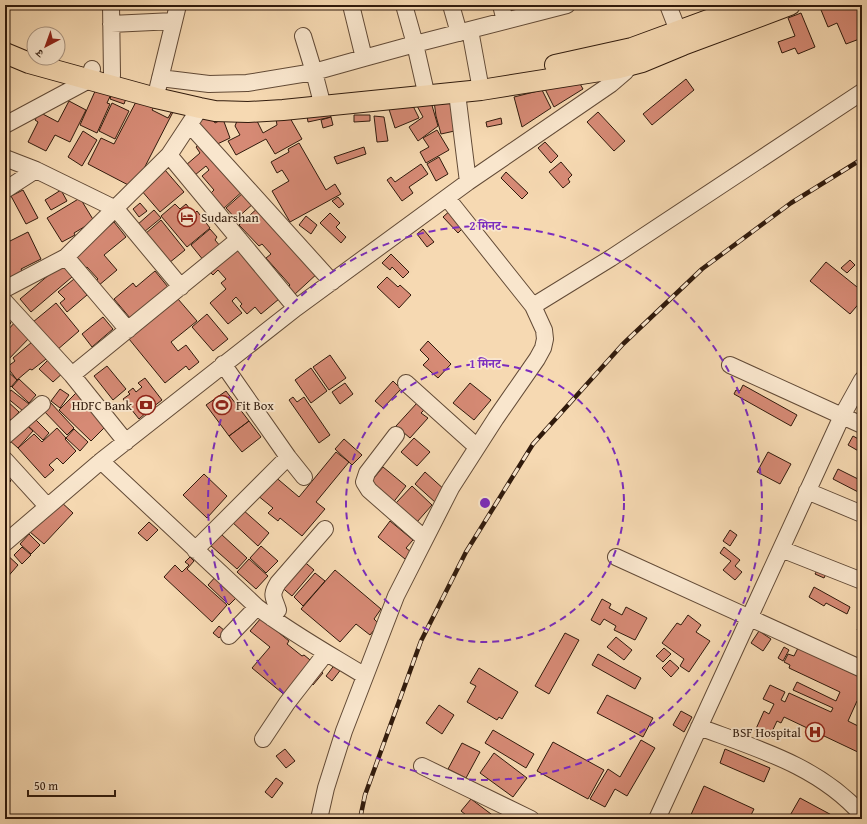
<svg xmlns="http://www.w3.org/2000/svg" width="867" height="824" font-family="'Gentium Book Plus','Noto Serif Devanagari',serif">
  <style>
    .building { fill: #d68a75; stroke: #301a0c }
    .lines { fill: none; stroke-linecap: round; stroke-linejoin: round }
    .minor-casing { stroke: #624a36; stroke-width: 18 }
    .major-casing { stroke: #301a0c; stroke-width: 22 }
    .minor { stroke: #f9e6cd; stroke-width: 16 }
    .major { stroke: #f6d9b2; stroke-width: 20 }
    .rail-casing { stroke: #301a0c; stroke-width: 4.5 }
    .rail { stroke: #f9e6cd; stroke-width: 3; stroke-dasharray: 9; stroke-linecap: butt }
    .ring { fill: none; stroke: #7b2cbf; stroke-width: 2; stroke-dasharray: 7 5 }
    .labels { text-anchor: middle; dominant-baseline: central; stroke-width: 3.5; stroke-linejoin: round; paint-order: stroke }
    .poi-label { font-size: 13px; fill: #301a0c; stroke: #f9e6cd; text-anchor: start }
    .centre { fill: #7b2cbf; stroke: #f9e6cd; stroke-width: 2 }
    .ring-label { font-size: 12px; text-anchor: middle; font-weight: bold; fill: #7b2cbf; stroke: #f9e6cd; stroke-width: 3.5; stroke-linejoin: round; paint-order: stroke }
  </style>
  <rect width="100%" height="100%" fill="#f6d9b2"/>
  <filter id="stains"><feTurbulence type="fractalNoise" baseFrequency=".005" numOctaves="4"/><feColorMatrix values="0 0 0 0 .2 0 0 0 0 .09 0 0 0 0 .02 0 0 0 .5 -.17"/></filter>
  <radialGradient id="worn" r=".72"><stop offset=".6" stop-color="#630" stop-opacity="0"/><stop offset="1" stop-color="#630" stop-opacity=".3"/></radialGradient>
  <path class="building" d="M 819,5 L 862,5 L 862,38 L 846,44 L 837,23 L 828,27 Z
    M 801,13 L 815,47 L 798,54 L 795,48 L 782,53 L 778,42 L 795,36 L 788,18 Z
    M 686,79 L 694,90 L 652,125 L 643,114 Z
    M 579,82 L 583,89 L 554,107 L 545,89 Z
    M 96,89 L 112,92 L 107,103 L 110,104 L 97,133 L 80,125 Z
    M 542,90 L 551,108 L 522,127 L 514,97 Z
    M 113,91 L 127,96 L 124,104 L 110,99 Z
    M 139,96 L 155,105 L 152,110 L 168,118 L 172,111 L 173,112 L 134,188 L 88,164 L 101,138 L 114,144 Z
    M 452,98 L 459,130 L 441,134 L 436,116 L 434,101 Z
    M 69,101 L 86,110 L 70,142 L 55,135 L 46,151 L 28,142 L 38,122 L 35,120 L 39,112 L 58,122 Z
    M 411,102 L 419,118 L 395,128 L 387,103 Z
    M 431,102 L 438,126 L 418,141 L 409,127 L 423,117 L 416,104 Z
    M 112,103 L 129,111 L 115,139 L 99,131 Z
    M 328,108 L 331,117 L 308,122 L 306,110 Z
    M 598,112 L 625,141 L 614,151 L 587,122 Z
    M 210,114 L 215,123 L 223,119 L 230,138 L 211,147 L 198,120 Z
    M 254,115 L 263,133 L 277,125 L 276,119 L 290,118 L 302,139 L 275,154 L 266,139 L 236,155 L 228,141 L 240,135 L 235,126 L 237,121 Z
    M 354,115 L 370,115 L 370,121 L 354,122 Z
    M 374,116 L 384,117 L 388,141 L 377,142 Z
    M 331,117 L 333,125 L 323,128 L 321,120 Z
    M 501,118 L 502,124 L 487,127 L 486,122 Z
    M 437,130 L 449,150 L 426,163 L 420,152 L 429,147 L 423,138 Z
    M 83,131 L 97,140 L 82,166 L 68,157 Z
    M 202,142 L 245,189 L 223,209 L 210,194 L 214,190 L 202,176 L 209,170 L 206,166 L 195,175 L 186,165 L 200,153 L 196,147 Z
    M 545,142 L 558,156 L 551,163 L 538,148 Z
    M 299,143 L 326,190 L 335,184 L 341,194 L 290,222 L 272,191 L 289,181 L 282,170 L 277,173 L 271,162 L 289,152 L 288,149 Z
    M 364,147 L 366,154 L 337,164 L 334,157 Z
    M 439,157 L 448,174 L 436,181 L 427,164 Z
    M 561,162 L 572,175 L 568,179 L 570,182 L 563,188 L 549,172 Z
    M 421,164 L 428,174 L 409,187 L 413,193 L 402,201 L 387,180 L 391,177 L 395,182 Z
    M 165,170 L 184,192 L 160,212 L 141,190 Z
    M 506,172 L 528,193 L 522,199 L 501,178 Z
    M 23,190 L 38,218 L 26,224 L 11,196 Z
    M 61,190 L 67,201 L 51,210 L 45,200 Z
    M 244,192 L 254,203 L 236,219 L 226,208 Z
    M 338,197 L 344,204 L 339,208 L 332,201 Z
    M 80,198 L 94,221 L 74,233 L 75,235 L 62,242 L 47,218 Z
    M 140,203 L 147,211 L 139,217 L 133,209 Z
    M 175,204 L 180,209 L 186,204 L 194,214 L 197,211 L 210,228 L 187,247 L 161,216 Z
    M 260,206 L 319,272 L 294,295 L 287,288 L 290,285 L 266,258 L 271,254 L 262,244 L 259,246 L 239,225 Z
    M 453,208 L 467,224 L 458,233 L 443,217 Z
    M 154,210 L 161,218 L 144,232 L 137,225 Z
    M 330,213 L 340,223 L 336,227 L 346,237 L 341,243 L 320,223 Z
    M 306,216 L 317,225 L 311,234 L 299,225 Z
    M 161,220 L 185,250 L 169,263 L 145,234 Z
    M 114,222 L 126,237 L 104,255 L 117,270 L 98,286 L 94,282 L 98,279 L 87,267 L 83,270 L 72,257 Z
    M 210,229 L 217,237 L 215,240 L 221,247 L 204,261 L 191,245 Z
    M 423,229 L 434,242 L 427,247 L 417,234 Z
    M 28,232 L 41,259 L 21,269 L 22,271 L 5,280 L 5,247 L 8,245 L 6,243 Z
    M 237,249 L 279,299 L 261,314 L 255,307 L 247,314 L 240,306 L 242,304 L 236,297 L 232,301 L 242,313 L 228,324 L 210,303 L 226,289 L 221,283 L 226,279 L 218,270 L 213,275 L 210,272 Z
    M 391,254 L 409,272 L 403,278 L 392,267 L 390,270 L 382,263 Z
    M 850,260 L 855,265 L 847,273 L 841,268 Z
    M 826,262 L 862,291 L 862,300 L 850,314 L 810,281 Z
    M 62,264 L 72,277 L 31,312 L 20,299 Z
    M 155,271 L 168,287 L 130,318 L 114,299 L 133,283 L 136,287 Z
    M 387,277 L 398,287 L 400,285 L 411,295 L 399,308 L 377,287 Z
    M 74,279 L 87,295 L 67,312 L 60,303 L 65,299 L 58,292 Z
    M 178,299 L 197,321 L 171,342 L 178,351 L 186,345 L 199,362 L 189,370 L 186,366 L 165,383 L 129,339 Z
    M 56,303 L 79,331 L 57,350 L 33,322 Z
    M 207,314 L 228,339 L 213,351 L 192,327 Z
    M 5,316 L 11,323 L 5,329 Z
    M 103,317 L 113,329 L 92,347 L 82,334 Z
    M 17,320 L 32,335 L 5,363 L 5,333 Z
    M 428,341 L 451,364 L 438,378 L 423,365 L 429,359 L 420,350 Z
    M 32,342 L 39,351 L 43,348 L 50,356 L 32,370 L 30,369 L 17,380 L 7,367 L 15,361 L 13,358 Z
    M 330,355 L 346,378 L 329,390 L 313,367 Z
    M 51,357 L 65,371 L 53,382 L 39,369 Z
    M 107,366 L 126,389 L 113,400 L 94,376 Z
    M 311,368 L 327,391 L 311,403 L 295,380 Z
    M 5,369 L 17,380 L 11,387 L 5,381 Z
    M 145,378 L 162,400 L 153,407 L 152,405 L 146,410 L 147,412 L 139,419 L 123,399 L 130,394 L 128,392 L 133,388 L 136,392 L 142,387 L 138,383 Z
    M 19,379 L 36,395 L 29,403 L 12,387 Z
    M 393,381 L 401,389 L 383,408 L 375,401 Z
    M 345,383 L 353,394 L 340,404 L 332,392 Z
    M 470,383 L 491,400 L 474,420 L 453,403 Z
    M 743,385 L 797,415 L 791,426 L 734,394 L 736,390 L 740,391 Z
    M 60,389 L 69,395 L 60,408 L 51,401 Z
    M 11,390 L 29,404 L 23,411 L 6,397 Z
    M 226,391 L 249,421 L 229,436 L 206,405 Z
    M 77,392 L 108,424 L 91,441 L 59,410 Z
    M 293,397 L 297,402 L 304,397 L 330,435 L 319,443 L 289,400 Z
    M 5,399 L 19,412 L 11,420 L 5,415 Z
    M 50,402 L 74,428 L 67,435 L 42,409 Z
    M 417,403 L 424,410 L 421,413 L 428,418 L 410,438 L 396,426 Z
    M 33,417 L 49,433 L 43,440 L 26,424 Z
    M 249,421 L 261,437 L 242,452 L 229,436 Z
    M 24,423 L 33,431 L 18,448 L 9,440 Z
    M 57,428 L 66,438 L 65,439 L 76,451 L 63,464 L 57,458 L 49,465 L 54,470 L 45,478 L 18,448 L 34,434 L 42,442 Z
    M 74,429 L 88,442 L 80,451 L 66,438 Z
    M 853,436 L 862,441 L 862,453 L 848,445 Z
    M 414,438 L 430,452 L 417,466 L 401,452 Z
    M 344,439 L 362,455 L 352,465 L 335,449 Z
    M 336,452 L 349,462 L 316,502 L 325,509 L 302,536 L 280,518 L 278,521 L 268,513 L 273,508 L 257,495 L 273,475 L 299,497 Z
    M 768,452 L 791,464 L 780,484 L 757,472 Z
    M 383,467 L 406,486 L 392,504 L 368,485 Z
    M 838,469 L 862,481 L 862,494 L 833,479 Z
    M 425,472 L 446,491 L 436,503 L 415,484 Z
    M 5,474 L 11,481 L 5,485 Z
    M 204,474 L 227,496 L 207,518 L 183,495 Z
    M 412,486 L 432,505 L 417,522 L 396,503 Z
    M 59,500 L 73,513 L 44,544 L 30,532 Z
    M 242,509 L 269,533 L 258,546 L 231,521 Z
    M 390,521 L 413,540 L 406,548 L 411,552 L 405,559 L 378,537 Z
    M 149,522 L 158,530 L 147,541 L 138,533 Z
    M 730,530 L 737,535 L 730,546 L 723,541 Z
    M 29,534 L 40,545 L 31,554 L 20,544 Z
    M 221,534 L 247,558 L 237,569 L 210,545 Z
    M 261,546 L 278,561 L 266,573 L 250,558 Z
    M 22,547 L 31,555 L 22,564 L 14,555 Z
    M 724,547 L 740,560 L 735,566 L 742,572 L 735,580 L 723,570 L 731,561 L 720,553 Z
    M 5,553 L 18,565 L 5,580 Z
    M 190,557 L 194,561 L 187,569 L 227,605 L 212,622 L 164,577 L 175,565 L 182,572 L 189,565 L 185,562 Z
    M 249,559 L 268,576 L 256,589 L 237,572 Z
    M 301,559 L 314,570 L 292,596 L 279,585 Z
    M 820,565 L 829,568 L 824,578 L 815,574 Z
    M 335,570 L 381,609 L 374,619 L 379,624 L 370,635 L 356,624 L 340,642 L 301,609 Z
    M 315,573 L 325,581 L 303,606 L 294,597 Z
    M 218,574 L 240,594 L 229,605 L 208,585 Z
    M 814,587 L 850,607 L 847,614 L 826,603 L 824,606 L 809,597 Z
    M 602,599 L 611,604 L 609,608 L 622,615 L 626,607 L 647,618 L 635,640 L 614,630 L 616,626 L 604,619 L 600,625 L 591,620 Z
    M 688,615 L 701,625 L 696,632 L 710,641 L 689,672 L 680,666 L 684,659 L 662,643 L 677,623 L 681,625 Z
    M 261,618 L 289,641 L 287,644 L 302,656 L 304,655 L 315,664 L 287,697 L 252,668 L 270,647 L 250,631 Z
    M 862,622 L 862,633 L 857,630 Z
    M 219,626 L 225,631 L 219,638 L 213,633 Z
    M 759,631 L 771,639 L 763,651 L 751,643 Z
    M 565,633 L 579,640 L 549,694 L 535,686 Z
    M 616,637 L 632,650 L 624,660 L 607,647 Z
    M 784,647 L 789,650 L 783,661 L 778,658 Z
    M 664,648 L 671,654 L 663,662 L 656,656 Z
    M 798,648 L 862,678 L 862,703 L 857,701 L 848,721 L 862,728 L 862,754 L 784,717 L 781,723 L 777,721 L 769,738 L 755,731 L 764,711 L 769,714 L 774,704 L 763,699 L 770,685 L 785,692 L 781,700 L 785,702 L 789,693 L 831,712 L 833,708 L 793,690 L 797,682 L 836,701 L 840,692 L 789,668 L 790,665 L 784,662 L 788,654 L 794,656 Z
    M 598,654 L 641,678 L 635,689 L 592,665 Z
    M 670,660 L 679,668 L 671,677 L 662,668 Z
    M 336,663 L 342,668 L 332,681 L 326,676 Z
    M 316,668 L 323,673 L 313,685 L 307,679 Z
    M 479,668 L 518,692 L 502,719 L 499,717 L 497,720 L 467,702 L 476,686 L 470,683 Z
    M 607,695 L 653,718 L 643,737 L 597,713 Z
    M 439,705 L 454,715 L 442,734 L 426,723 Z
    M 681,711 L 692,717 L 684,732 L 673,725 Z
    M 493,730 L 534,754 L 526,768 L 485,743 Z
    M 641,740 L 655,748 L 627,796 L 615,789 L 605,807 L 590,799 L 608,769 L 620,777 Z
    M 553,742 L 604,770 L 588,799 L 537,771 Z
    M 462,743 L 480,752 L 466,778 L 448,769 Z
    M 285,749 L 295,761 L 286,768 L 276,756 Z
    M 725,749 L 770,768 L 764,782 L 720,763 Z
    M 494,753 L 527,778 L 513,797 L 480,773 Z
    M 276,778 L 283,783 L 272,798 L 265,792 Z
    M 704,786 L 754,809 L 749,819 L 689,819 Z
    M 800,798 L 839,819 L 788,819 Z
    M 471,799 L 495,817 L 493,819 L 471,819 L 461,811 Z"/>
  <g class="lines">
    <g class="minor-casing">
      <path id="minor" d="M 351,5 L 364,58 L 415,44 L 404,5
        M 451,5 L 459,33
        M 501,5 L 505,21
        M 668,5 L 682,41
        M 111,24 L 174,21
        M 470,30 L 481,90
        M 160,78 L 209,84 L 247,83 L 314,72 L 303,36
        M 111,85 L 112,75 L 111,5
        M 158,87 L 178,5
        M 425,88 L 415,44 L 567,5
        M 457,93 L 468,182
        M 321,99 L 314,72 L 364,58
        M 5,125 L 89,80 L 92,69
        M 190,125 L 332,282
        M 169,155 L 296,308
        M 5,158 L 36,170 L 116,209 L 181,287
        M 5,190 L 36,170
        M 66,257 L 128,330
        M 5,289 L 66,257 L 169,155 L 200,108
        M 5,302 L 72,375 L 126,442
        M 533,306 L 611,258 L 862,92
        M 223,364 L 288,457
        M 730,365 L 842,416 L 862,380
        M 72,375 L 239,239
        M 406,383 L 477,447
        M 396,435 L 367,473 L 364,482 L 369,490 L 425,539
        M 5,436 L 42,404
        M 5,460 L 47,506
        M 101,461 L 257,607 C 291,633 329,654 365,676
        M 807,491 L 862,514
        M 5,543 L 101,461 L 296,308 L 468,182 L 611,84 L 625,72 L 633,62
        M 781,549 L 862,581
        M 195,550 L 288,457 L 304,477
        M 616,557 L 862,669
        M 272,618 L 278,610 C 274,597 270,596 278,583 L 325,529
        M 229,636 L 257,607
        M 699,727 C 758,749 819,766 862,815
        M 263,739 L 287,703 L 326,653
        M 422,766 L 531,819
        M 319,819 L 326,788 L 344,731 L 396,596 L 451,488 L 496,418 L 537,359 L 543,348 L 545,339 L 544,330 L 533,306 L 447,198
        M 657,819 L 842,416 L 862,425"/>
    </g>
    <g class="major-casing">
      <path id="major" d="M 5,53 L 29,63 L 156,98 L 200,108 L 215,111 L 248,112 L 283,110 L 481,90 L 619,68 L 642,62 L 683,45 L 790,5
        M 555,65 L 632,48 L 749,5"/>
    </g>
    <use href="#minor" class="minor"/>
    <use href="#major" class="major"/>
    <g class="rail-casing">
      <path id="rail" d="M 360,819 L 365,795 L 421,641 L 466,552 L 533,444 L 623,344 L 702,269 L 791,203 L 862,159"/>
    </g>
    <use href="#rail" class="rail"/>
  </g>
  <g class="ring">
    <circle cx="485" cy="503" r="139"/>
    <circle cx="485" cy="503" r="277"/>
  </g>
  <defs>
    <g id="hotel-ring" transform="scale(1)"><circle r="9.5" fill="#f9e6cd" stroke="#8f2418" stroke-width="1.5"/><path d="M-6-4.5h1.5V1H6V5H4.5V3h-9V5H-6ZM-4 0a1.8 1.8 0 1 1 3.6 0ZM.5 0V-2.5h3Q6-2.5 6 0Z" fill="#8f2418"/></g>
    <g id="bank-ring" transform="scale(1)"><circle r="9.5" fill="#f9e6cd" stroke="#8f2418" stroke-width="1.5"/><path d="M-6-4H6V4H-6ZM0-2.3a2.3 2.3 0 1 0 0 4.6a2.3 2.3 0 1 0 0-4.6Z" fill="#8f2418"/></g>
    <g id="stadium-ring" transform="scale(1)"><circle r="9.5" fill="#f9e6cd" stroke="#8f2418" stroke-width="1.5"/><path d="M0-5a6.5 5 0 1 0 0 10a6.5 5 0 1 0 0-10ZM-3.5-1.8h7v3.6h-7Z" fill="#8f2418"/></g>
    <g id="hospital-ring" transform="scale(1)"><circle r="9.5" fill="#f9e6cd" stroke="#8f2418" stroke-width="1.5"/><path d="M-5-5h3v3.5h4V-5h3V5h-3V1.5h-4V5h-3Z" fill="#8f2418"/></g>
  </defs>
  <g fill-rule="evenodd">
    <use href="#hotel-ring" x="187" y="217"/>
    <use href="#bank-ring" x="146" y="405"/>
    <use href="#stadium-ring" x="222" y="405"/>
    <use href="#hospital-ring" x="815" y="732"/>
  </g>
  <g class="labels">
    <g class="poi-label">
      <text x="201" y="217">Sudarshan</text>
      <text x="132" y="405" text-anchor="end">HDFC Bank</text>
      <text x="236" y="405">Fit Box</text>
      <text x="801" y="732" text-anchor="end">BSF Hospital</text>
    </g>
  </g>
  <circle cx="485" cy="503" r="6" class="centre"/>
  <g class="ring-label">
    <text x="485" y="230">2 मिनट</text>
    <text x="485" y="368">1 मिनट</text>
  </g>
  <rect width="867" height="824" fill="none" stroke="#f6d9b2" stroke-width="20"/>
  <rect x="6" y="6" width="855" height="812" fill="none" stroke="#301a0c" stroke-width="2"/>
  <rect x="10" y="10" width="847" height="804" fill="none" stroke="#301a0c"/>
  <g transform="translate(46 46) rotate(221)"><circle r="19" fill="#f9e6cd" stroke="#a99480"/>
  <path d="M0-3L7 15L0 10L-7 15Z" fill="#8f2418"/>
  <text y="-6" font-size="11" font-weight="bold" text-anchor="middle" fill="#301a0c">उ</text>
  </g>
  <path d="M28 790v6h87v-6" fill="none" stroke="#301a0c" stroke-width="2"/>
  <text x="34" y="790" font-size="12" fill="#301a0c" stroke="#f9e6cd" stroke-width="3" paint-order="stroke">50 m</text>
  <rect width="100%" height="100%" filter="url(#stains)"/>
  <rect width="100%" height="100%" fill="url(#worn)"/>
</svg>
